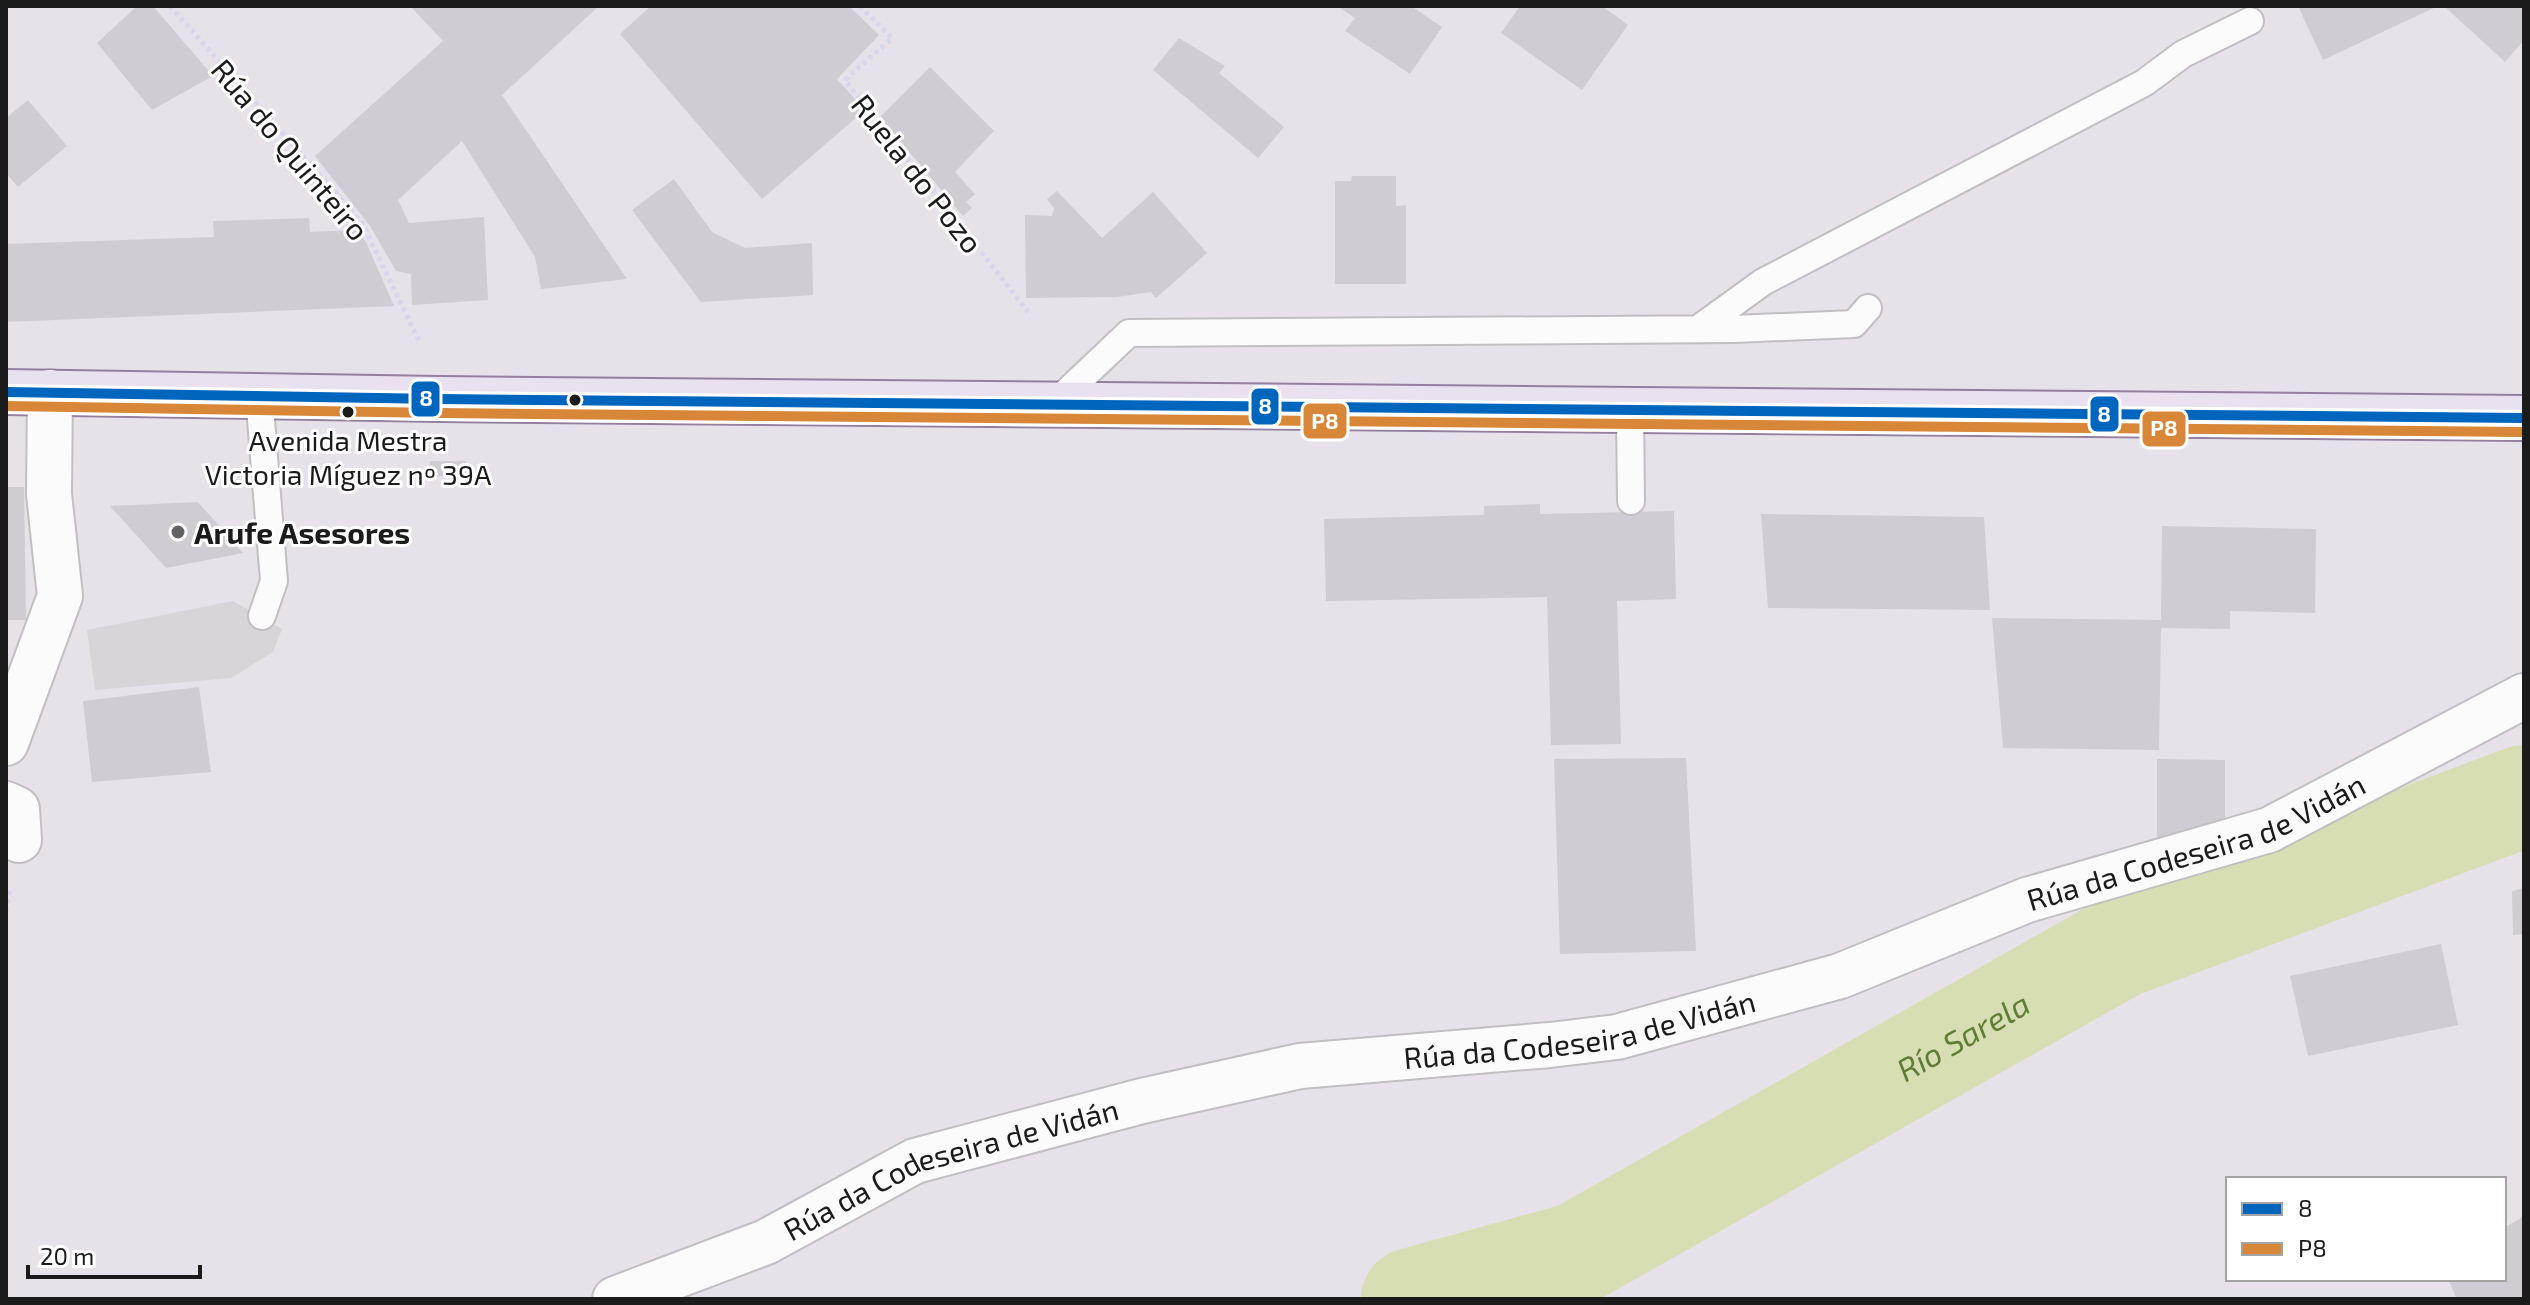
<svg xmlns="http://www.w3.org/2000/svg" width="2530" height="1305" font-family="'Exo 2',sans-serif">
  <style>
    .parking { fill: #d7d5d8 }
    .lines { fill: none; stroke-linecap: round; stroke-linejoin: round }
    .river { stroke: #d8deb4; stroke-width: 102 }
    .building { fill: #cfccd3 }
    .service-casing { stroke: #c1bfc2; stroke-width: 30 }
    .minor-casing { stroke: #c1bfc2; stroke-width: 48 }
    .primary-casing { stroke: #93809f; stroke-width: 48 }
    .path { stroke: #d7d6ea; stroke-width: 5; stroke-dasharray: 4 4; stroke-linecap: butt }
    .service { stroke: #fbfbfc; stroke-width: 26 }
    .minor { stroke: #fbfbfc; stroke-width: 44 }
    .primary { stroke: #e9e1f0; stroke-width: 44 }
    .bus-1-casing { stroke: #fff; stroke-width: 16 }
    .bus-2-casing { stroke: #fff; stroke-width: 16 }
    .bus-1 { stroke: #0065bd; stroke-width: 10 }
    .bus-2 { stroke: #d88638; stroke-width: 10 }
    .bus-dot { fill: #1b1b1b; stroke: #fff; stroke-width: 3 }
    .poi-dot { fill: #626163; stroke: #fff; stroke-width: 3 }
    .labels { text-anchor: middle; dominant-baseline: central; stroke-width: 6; stroke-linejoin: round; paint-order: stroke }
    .bus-label { font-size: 28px; fill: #1b1b1b; stroke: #fff }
    .street-label { font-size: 30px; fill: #1b1b1b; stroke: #fff }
    .poi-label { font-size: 30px; font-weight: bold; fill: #1b1b1b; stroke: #fff; text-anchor: start }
    .water-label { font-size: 32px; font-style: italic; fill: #5e7e35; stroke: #fff }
    .line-badge { stroke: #fff; stroke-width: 3 }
    .badge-label { font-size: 22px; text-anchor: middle; font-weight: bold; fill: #fff }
  </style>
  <rect width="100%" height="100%" fill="#e7e2ea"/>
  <path class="parking" d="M 233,601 L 282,629 L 273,652 L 231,678 L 95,690 L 87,630 Z"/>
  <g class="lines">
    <path class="river" id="s1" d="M 1412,1299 L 1578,1253 L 2118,948 L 2524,796"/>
  </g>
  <path class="building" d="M 137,6 L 153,6 L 213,76 L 152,110 L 97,43 Z
    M 410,6 L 599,6 L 502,95 L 627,279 L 541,289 L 535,257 L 462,141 L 398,200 L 409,223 L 484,217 L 488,300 L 412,305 L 411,274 L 396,271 L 370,226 L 315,156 L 443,41 Z
    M 651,6 L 849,6 L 879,35 L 837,79 L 865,110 L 762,199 L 620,34 Z
    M 1337,6 L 1411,6 L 1442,27 L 1410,74 L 1345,31 L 1355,18 Z
    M 1520,6 L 1602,6 L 1628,25 L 1582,90 L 1501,33 Z
    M 2298,6 L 2438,6 L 2323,60 Z
    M 2444,6 L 2519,6 L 2524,11 L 2524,40 L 2505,62 Z
    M 1179,38 L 1225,66 L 1219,73 L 1284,127 L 1258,158 L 1153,70 Z
    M 930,67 L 994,131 L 955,172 L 975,194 L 966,202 L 972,208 L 963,216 L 880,117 Z
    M 28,100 L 67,146 L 18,187 L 6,173 L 6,118 Z
    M 1352,176 L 1396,176 L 1396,206 L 1406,205 L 1406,284 L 1335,284 L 1335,181 L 1351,181 Z
    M 674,179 L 712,232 L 745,248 L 812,243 L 813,295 L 701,302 L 632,210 Z
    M 1057,191 L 1102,238 L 1153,192 L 1207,253 L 1156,298 L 1151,292 L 1117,297 L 1026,298 L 1025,215 L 1052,216 L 1054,208 L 1047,199 Z
    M 309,218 L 310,232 L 357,230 L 366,242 L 394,306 L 6,322 L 6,244 L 214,237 L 213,221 Z
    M 430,461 L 466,461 L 465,477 L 429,476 Z
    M 6,487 L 24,487 L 26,620 L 6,620 Z
    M 198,502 L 243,553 L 166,568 L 110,506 Z
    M 1540,504 L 1540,514 L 1674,511 L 1676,599 L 1617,601 L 1621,744 L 1551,745 L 1547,597 L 1326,601 L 1324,519 L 1484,515 L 1484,506 Z
    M 1761,514 L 1984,517 L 1990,610 L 1768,608 Z
    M 2162,526 L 2316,529 L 2315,613 L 2230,611 L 2230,629 L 2161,628 L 2159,750 L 2003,748 L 1992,618 L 2161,620 Z
    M 199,687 L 211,772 L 92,782 L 83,701 Z
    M 1686,758 L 1696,951 L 1560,954 L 1554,759 Z
    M 2157,759 L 2225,760 L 2225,822 L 2157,845 Z
    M 2524,888 L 2524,934 L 2513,935 L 2512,891 Z
    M 2441,944 L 2458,1025 L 2308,1056 L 2290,976 Z
    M 2522,1217 L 2524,1296 L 2518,1299 L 2457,1299 L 2448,1279 L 2504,1279 L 2504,1228 Z"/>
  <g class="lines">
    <g class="service-casing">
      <path id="service" d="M 1698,329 L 1763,282 L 2144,83 L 2183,54 L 2250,21
        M 259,395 L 274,581 L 262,616
        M 1054,404 L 1129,333 L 1734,329 L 1854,324 L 1868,308
        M 1630,410 L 1631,501"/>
    </g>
    <g class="minor-casing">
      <g id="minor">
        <path d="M 6,743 L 60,596 L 49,494 L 50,392"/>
        <path d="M 6,804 L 17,809 L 19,840"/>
        <path id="s2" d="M 615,1299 L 766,1242 L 915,1161 L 1142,1101 L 1300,1066 L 1550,1045 L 1617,1037 L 1840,976 L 2027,900 L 2269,830 L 2524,696"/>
      </g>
    </g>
    <g class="primary-casing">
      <path id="primary" d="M 6,392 L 439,399 L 2524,418"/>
    </g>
    <path class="path" d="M 170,6 L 362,223 L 420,343
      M 860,6 L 892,38 L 845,80 L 1030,314
      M 6,911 L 10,888"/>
    <use href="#service" class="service"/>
    <use href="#minor" class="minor"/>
    <use href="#primary" class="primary"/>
    <g class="bus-1-casing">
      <path id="bus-1" d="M 6,392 L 439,399 L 2524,418"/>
    </g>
    <g class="bus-2-casing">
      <path id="bus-2" d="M 6,406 L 439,413 L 2524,432"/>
    </g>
    <use href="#bus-1" class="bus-1"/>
    <use href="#bus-2" class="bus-2"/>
  </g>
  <g class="bus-dot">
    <circle cx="575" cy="400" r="7"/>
    <circle cx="348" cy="412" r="7"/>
  </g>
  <circle class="poi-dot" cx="178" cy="532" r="8"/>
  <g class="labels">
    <g class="bus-label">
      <text x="348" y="440">Avenida Mestra<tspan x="348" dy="34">Victoria Míguez nº 39A</tspan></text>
    </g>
    <g class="street-label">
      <text transform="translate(291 149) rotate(50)">Rúa do Quinteiro</text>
      <text transform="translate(918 173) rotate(52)">Ruela do Pozo</text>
      <text stroke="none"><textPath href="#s2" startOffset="1658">Rúa da Codeseira de Vidán</textPath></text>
      <text stroke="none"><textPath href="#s2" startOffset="1010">Rúa da Codeseira de Vidán</textPath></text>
      <text stroke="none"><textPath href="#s2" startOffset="362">Rúa da Codeseira de Vidán</textPath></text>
    </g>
    <g class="poi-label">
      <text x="194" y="532">Arufe Asesores</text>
    </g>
    <g class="water-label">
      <text stroke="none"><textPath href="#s1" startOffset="614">Río Sarela</textPath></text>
    </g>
  </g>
  <g class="line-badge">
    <rect x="410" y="380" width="31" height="38" rx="8" fill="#0065bd"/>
    <rect x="1250" y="387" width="30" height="39" rx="8" fill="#0065bd"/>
    <rect x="2089" y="395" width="31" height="38" rx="8" fill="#0065bd"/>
    <rect x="1302" y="402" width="46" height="38" rx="8" fill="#d88638"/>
    <rect x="2141" y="410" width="46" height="38" rx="8" fill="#d88638"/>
  </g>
  <g class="badge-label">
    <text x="426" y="406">8</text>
    <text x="1265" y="414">8</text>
    <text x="2104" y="422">8</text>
    <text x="1325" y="429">P8</text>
    <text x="2164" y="436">P8</text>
  </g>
  <rect width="2530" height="1305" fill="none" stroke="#1b1b1b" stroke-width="16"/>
  <rect x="2226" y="1177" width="280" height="104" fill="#ffffff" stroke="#a4a4a4" stroke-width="2"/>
  <rect x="2242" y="1203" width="40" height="12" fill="#0065bd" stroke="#a4a4a4" stroke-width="2"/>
  <text x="2298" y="1217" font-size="24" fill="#1b1b1b">8</text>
  <rect x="2242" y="1243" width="40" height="12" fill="#d88638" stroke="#a4a4a4" stroke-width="2"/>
  <text x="2298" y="1257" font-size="24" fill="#1b1b1b">P8</text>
  <path d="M28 1265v12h172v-12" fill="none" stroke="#1b1b1b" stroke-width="4"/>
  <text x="40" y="1265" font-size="24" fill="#1b1b1b" stroke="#ffffff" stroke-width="6" paint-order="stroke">20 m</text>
</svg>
